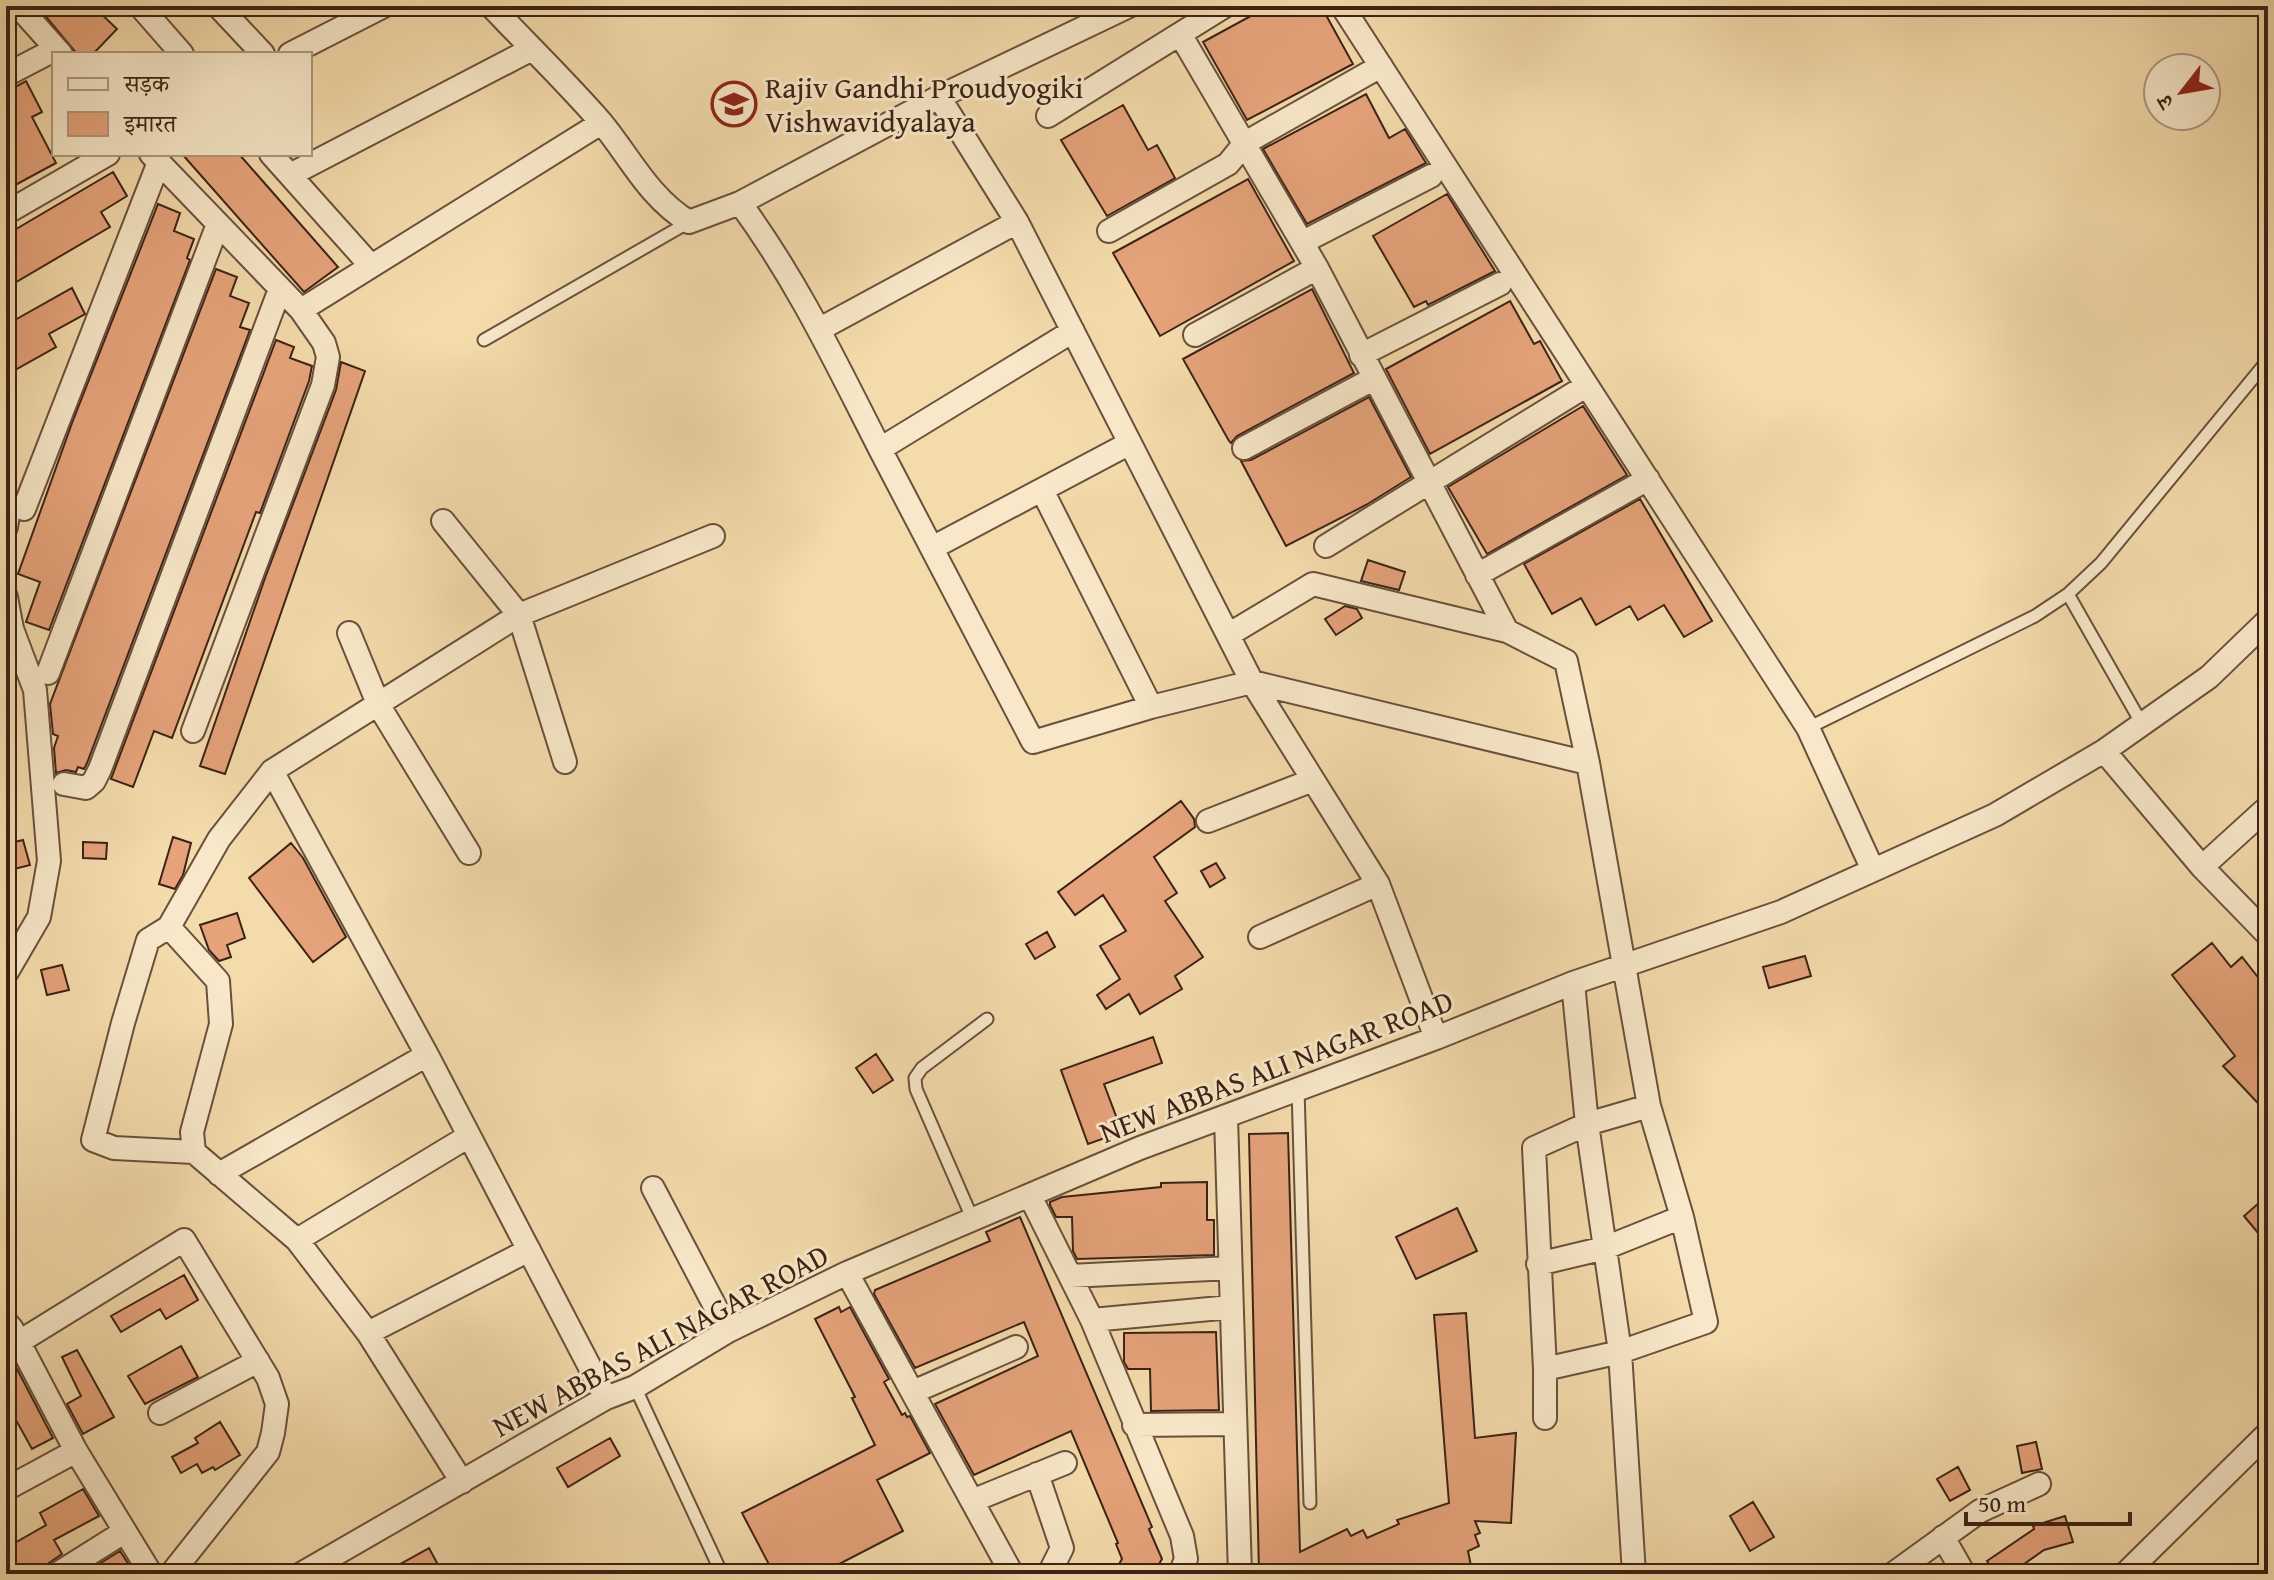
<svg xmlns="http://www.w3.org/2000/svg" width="2274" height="1580" font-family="'Gentium Book Plus','Noto Serif Devanagari',serif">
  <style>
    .building { fill: #e6a37b; stroke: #3c2216; stroke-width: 2 }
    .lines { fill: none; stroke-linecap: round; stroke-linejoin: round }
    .lane-casing { stroke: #6a503c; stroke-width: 15 }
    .street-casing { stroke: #6a503c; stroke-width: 26 }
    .lane { stroke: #f8e8c9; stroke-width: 11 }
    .street { stroke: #f8e8c9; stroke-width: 22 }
    .labels { text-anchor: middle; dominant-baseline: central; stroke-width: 6; stroke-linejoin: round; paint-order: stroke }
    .poi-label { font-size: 30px; fill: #3c2216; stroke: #f8e8c9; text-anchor: start }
    .street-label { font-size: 30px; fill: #3c2216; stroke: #f8e8c9 }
  </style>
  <rect width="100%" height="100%" fill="#f4dbac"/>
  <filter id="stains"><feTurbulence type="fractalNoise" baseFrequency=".0025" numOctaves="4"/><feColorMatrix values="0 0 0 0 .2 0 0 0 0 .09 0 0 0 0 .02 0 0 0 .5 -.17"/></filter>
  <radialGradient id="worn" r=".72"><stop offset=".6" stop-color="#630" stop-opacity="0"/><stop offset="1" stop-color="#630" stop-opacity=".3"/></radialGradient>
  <path class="building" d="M 37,6 L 93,6 L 117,29 L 93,54 L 77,54 Z
    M 1269,6 L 1321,6 L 1353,64 L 1247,120 L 1203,42 Z
    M 26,81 L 42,112 L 32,117 L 56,163 L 6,190 L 6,92 Z
    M 1366,94 L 1389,138 L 1405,129 L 1426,163 L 1307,224 L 1263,149 Z
    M 1123,105 L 1148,150 L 1157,145 L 1175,178 L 1107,216 L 1061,140 Z
    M 182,154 L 239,154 L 338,267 L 304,292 Z
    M 113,172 L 127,196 L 101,212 L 110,227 L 6,288 L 6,235 Z
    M 1248,179 L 1294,261 L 1160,336 L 1113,253 Z
    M 1447,194 L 1495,271 L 1428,305 L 1426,301 L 1414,307 L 1373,236 Z
    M 158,204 L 180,213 L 174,231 L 194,239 L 187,258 L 190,260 L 49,630 L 26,622 L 40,582 L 18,574 L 72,423 Z
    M 216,269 L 237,277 L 230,296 L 249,303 L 240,327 L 250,330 L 87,763 L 84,769 L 78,767 L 76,772 L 66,770 L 56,773 L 54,748 L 58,736 L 53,734 L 50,704 Z
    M 72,288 L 85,314 L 49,334 L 56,347 L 6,375 L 6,325 Z
    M 1312,289 L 1354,373 L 1237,436 L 1231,443 L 1229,441 L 1183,359 Z
    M 1510,301 L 1534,344 L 1540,341 L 1562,381 L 1430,454 L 1386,369 Z
    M 276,340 L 294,347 L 290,358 L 312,366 L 309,381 L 260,513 L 256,512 L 172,738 L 154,731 L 133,787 L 111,779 Z
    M 341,362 L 365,371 L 225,774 L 200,766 L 265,578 L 336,390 Z
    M 1369,397 L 1411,477 L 1366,505 L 1286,546 L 1241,461 L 1251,460 Z
    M 1583,406 L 1627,475 L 1487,554 L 1448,487 Z
    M 1640,499 L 1712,621 L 1684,637 L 1664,605 L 1638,620 L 1630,606 L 1596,625 L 1581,598 L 1552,614 L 1524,564 Z
    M 1368,560 L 1405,572 L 1399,590 L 1361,581 Z
    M 1345,606 L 1357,609 L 1362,618 L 1336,635 L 1325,619 Z
    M 1181,801 L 1194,819 L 1195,827 L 1154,857 L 1177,893 L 1165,901 L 1203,957 L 1175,976 L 1182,989 L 1140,1014 L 1129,994 L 1106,1009 L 1097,995 L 1120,979 L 1100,946 L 1126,931 L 1103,895 L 1075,915 L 1058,892 Z
    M 173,837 L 191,843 L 183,875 L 175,889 L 159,884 Z
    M 23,840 L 30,865 L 6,871 L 6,844 Z
    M 83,842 L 107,843 L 106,859 L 83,858 Z
    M 291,843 L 303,858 L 346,937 L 313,962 L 249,878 Z
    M 1216,863 L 1225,878 L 1210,887 L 1201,871 Z
    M 237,913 L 245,938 L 227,945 L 231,957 L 219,961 L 209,950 L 200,925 Z
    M 1047,932 L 1055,947 L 1035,959 L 1026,944 Z
    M 2212,943 L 2231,967 L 2242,957 L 2268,990 L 2268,1114 L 2223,1066 L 2235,1056 L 2172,975 Z
    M 1805,956 L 1811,976 L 1769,988 L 1763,967 Z
    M 62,965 L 69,990 L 47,995 L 41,970 Z
    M 1153,1037 L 1162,1063 L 1104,1084 L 1122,1132 L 1088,1144 L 1061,1070 Z
    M 876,1054 L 893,1080 L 873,1093 L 856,1068 Z
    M 1288,1133 L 1300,1552 L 1347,1529 L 1351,1536 L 1363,1530 L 1367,1538 L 1399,1524 L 1397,1520 L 1449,1503 L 1434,1315 L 1466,1313 L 1475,1438 L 1516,1433 L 1511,1523 L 1475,1521 L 1480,1533 L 1475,1535 L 1479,1546 L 1468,1551 L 1471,1566 L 1451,1574 L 1259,1574 L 1249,1134 Z
    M 1207,1182 L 1207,1220 L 1214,1220 L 1214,1255 L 1077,1259 L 1073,1251 L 1072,1217 L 1056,1217 L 1050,1205 L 1050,1202 L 1062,1197 L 1161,1187 L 1161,1183 Z
    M 2268,1195 L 2268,1245 L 2244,1216 Z
    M 1457,1208 L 1477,1251 L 1416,1279 L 1396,1237 Z
    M 1020,1217 L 1152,1527 L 1149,1529 L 1162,1559 L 1153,1574 L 1113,1574 L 1122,1559 L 1116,1544 L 1118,1543 L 1071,1431 L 974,1475 L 935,1404 L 1038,1356 L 1024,1322 L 915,1368 L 874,1294 L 875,1290 L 990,1241 L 986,1232 Z
    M 184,1275 L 198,1300 L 166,1319 L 160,1309 L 121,1332 L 111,1316 Z
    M 839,1307 L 841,1312 L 850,1307 L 889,1379 L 884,1382 L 902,1415 L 905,1413 L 907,1417 L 910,1416 L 930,1453 L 877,1480 L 903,1531 L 820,1574 L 774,1574 L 742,1513 L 875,1445 L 852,1398 L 855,1397 L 815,1319 Z
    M 1216,1332 L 1219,1410 L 1151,1411 L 1150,1369 L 1128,1369 L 1124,1362 L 1124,1333 Z
    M 181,1346 L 198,1377 L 145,1404 L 128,1376 Z
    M 6,1348 L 53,1438 L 32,1449 L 6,1402 Z
    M 77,1350 L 114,1417 L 83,1434 L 67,1404 L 81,1396 L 62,1357 Z
    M 220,1422 L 240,1455 L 215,1470 L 213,1467 L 202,1473 L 197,1464 L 181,1473 L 172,1457 L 198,1443 L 195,1438 Z
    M 610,1438 L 620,1456 L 568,1487 L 557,1468 Z
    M 2036,1442 L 2042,1469 L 2022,1473 L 2017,1446 Z
    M 1958,1467 L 1970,1490 L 1950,1501 L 1937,1479 Z
    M 83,1489 L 99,1516 L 54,1540 L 62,1554 L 49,1563 L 43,1574 L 6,1574 L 6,1548 L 46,1525 L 40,1513 Z
    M 1753,1502 L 1774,1537 L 1750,1551 L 1730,1516 Z
    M 2065,1516 L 2073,1542 L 2044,1550 L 2010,1574 L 1996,1574 L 1987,1561 L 2034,1529 L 2033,1526 Z
    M 429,1548 L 443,1574 L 382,1574 Z
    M 120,1551 L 135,1574 L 83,1574 Z"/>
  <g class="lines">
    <g class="lane-casing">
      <path id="lane" d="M 484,340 L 689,222
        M 2068,594 L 2142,724
        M 1808,728 L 2035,616 L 2068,594 L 2101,563 L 2268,360
        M 1298,1089 L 1310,1503
        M 973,1220 L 916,1089 L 915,1078 L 922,1068 L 987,1019
        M 635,1387 L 722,1574"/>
    </g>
    <g class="street-casing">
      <path id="street" d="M 18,6 L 61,54
        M 140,6 L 182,54
        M 218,6 L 263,54
        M 491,6 C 528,45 566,82 601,122 C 630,157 649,198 689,222 L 740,203 L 939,97 L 1129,6
        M 1342,6 L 1808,728 L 1873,870
        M 1180,34 L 1317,268 L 1507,631
        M 290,54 L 384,6
        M 6,75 L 56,49
        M 939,97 L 1017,222 L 1252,682 L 1378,884 L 1436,1038
        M 1048,116 L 1225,6
        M 151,154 L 301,310 L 324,343 L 328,357 L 323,385 L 193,731
        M 271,154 L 371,266
        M 290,175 L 532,49
        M 740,203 C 798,282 836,363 881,451 C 931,548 982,645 1033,742 L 1151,707 L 1252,682 L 1588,763
        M 6,213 L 108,154
        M 1109,231 L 1228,164 L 1245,143 L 1381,66
        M 1303,242 L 1431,176
        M 301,310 L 601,123
        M 820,329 L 1017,222
        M 1195,335 L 1317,268
        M 1361,355 L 1500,284
        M 1244,448 L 1373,379
        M 880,449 L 1073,331
        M 1042,490 L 1151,707
        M 24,509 L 159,162
        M 6,510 L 8,515 L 6,527
        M 443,521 L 519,615 L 565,762
        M 1326,546 L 1586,386
        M 932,548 L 1130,443
        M 1477,575 L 1648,479
        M 6,597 L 12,629 L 35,690 L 49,861 L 39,917 L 7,972
        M 349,633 L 379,706 L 469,853
        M 1228,635 L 1313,584 L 1507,631 L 1566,661 L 1588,763 L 1649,1106 L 1682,1217 L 1706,1322 L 1620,1352 L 1545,1369
        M 48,673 L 218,224
        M 2104,751 L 2202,867 L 2268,935
        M 272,771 L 427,1055 L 606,1398
        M 64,784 L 86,788 L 94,781 L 100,769 L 280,289
        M 1208,821 L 1313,780
        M 2202,867 L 2268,807
        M 169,927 L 218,981 L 221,1024 L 192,1132 L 194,1152
        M 1260,937 L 1378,884
        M 1573,983 L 1587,1124 L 1620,1352 L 1634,1574
        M 1226,1117 L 1240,1574
        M 219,1174 L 427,1055
        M 653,1188 L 728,1331
        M 1030,1196 L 1092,1320 L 1182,1536 L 1186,1559 L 1180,1574
        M 297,1240 L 469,1136
        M 1538,1264 L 1605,1248 L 1682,1217
        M 847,1273 L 1012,1574
        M 1070,1276 L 1230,1268
        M 1092,1320 L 1231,1307
        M 6,1322 L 12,1329 L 76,1451 L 151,1574
        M 368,1333 L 529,1250
        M 19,1342 L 184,1240 L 268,1378 L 277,1404 L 273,1433 L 268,1452 L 171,1574
        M 913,1392 L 1016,1347
        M 160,1413 L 258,1361
        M 1545,1418 L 1545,1369 L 1534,1148 L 1587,1124 L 1649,1106
        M 1134,1425 L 1234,1424
        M 1037,1474 L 1062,1548 L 1049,1574
        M 462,1482 L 368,1333 L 297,1240 L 194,1152 L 114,1148 L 93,1140 L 123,1023 L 148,940 L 169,927 L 219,839 L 272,771 L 519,615 L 713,536
        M 6,1489 L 76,1451
        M 972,1501 L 1065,1463
        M 1943,1537 L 1964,1574
        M 57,1574 L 124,1532
        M 301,1574 L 606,1398 L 635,1387 L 728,1331 L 847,1273 L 1140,1148 L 1436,1038 L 1573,983 L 1781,912 L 1995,815 L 2104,751 L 2209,677 L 2268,620
        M 1893,1574 L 1980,1511 L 2039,1484
        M 2125,1574 L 2268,1433"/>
    </g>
    <use href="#lane" class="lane"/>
    <use href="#street" class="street"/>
  </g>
  <defs>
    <g id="university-ring" transform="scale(2.3)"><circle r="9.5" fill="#f8e8c9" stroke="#8f2418" stroke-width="1.5"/><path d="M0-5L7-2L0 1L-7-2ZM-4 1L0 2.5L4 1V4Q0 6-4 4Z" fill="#8f2418"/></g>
  </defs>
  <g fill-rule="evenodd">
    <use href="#university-ring" x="734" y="104"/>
  </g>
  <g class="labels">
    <g class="poi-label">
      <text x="765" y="87">Rajiv Gandhi Proudyogiki<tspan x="765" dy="34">Vishwavidyalaya</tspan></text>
    </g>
    <g class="street-label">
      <text transform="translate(1276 1066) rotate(-21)">NEW ABBAS ALI NAGAR ROAD</text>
      <text transform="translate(660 1340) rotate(-28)">NEW ABBAS ALI NAGAR ROAD</text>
    </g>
  </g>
  <rect width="2274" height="1580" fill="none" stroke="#f4dbac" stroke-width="32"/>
  <rect x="8" y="8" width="2258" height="1564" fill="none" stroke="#3c2216" stroke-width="4"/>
  <rect x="16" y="16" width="2242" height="1548" fill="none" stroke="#3c2216" stroke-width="2"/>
  <rect x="52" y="52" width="260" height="104" fill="#f8e8c9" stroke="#ad9981" stroke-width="2"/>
  <rect x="68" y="78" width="40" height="12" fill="#f8e8c9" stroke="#ad9981" stroke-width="2"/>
  <text x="124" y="92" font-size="24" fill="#3c2216">सड़क</text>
  <rect x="68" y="112" width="40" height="24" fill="#e6a37b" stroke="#ad9981" stroke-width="2"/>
  <text x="124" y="132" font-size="24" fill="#3c2216">इमारत</text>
  <g transform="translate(2182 92) rotate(239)"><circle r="38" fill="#f8e8c9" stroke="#ad9981" stroke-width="2"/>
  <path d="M0-6L14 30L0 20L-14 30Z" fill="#8f2418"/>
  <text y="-12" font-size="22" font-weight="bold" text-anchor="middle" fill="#3c2216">उ</text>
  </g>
  <path d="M1966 1512v12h164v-12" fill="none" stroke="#3c2216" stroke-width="4"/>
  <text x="1978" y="1512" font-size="24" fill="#3c2216" stroke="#f8e8c9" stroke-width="6" paint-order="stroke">50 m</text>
  <rect width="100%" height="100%" filter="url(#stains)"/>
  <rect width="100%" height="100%" fill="url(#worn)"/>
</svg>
